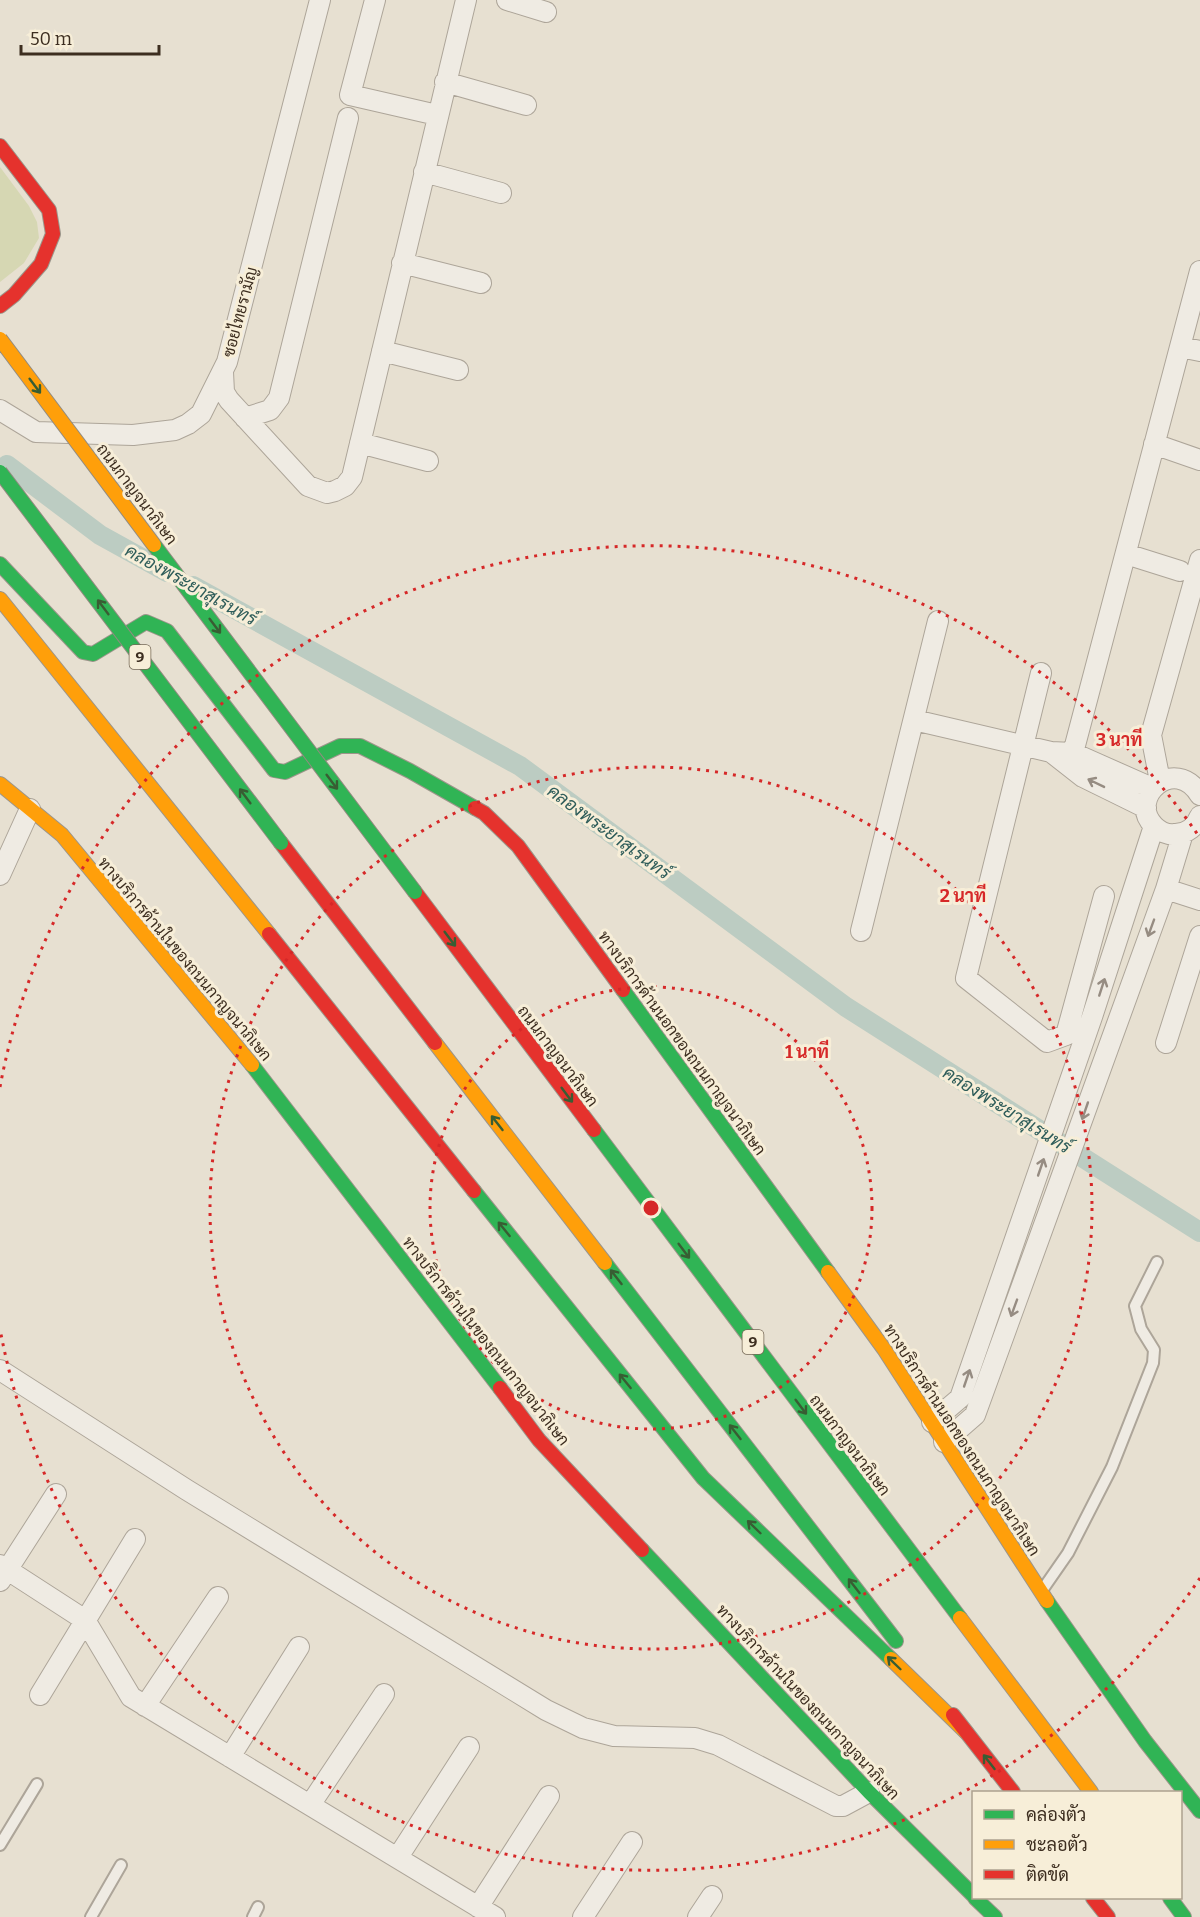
<svg xmlns="http://www.w3.org/2000/svg" width="1200" height="1917" font-family="Bitter,Sarabun,serif">
  <style>
    .green { fill: #d6d7b3 }
    .lines { fill: none; stroke-linecap: round; stroke-linejoin: round }
    .canal { stroke: #bcccc2; stroke-width: 20 }
    .lane-casing { stroke: #ada599; stroke-width: 14 }
    .street-casing { stroke: #ada599; stroke-width: 22 }
    .fast-casing { stroke: #9c958a; stroke-width: 16 }
    .slow-casing { stroke: #9c958a; stroke-width: 16 }
    .jam-casing { stroke: #9c958a; stroke-width: 16 }
    .lane { stroke: #efebe3; stroke-width: 10 }
    .street { stroke: #efebe3; stroke-width: 20 }
    .fast { stroke: #30b455; stroke-width: 14 }
    .slow { stroke: #ff9f0a; stroke-width: 14 }
    .jam { stroke: #e5322d; stroke-width: 14 }
    .fast-bridge-casing { stroke: #928b80; stroke-width: 16; stroke-linecap: butt }
    .slow-bridge-casing { stroke: #928b80; stroke-width: 16; stroke-linecap: butt }
    .fast-bridge { stroke: #30b455; stroke-width: 14 }
    .slow-bridge { stroke: #ff9f0a; stroke-width: 14 }
    .oneway { stroke: #385d33 }
    .oneway2 { stroke: #968c82 }
    .ring { fill: none; stroke: #d62828; stroke-width: 3; stroke-dasharray: 3 6 }
    .labels { text-anchor: middle; dominant-baseline: central; stroke-width: 6; stroke-linejoin: round; paint-order: stroke }
    .shield { fill: #f7eed8; stroke: #756857; stroke-width: 1.5 }
    .shield-label { font-size: 15px; font-weight: bold; fill: #3d2e20 }
    .street-label { font-size: 16px; fill: #3d2e20; stroke: #f7eed8 }
    .water-label { font-size: 18px; font-style: italic; fill: #2f5d5a; stroke: #f7eed8 }
    .centre { fill: #d62828; stroke: #f7eed8; stroke-width: 3 }
    .ring-label { font-size: 18px; text-anchor: middle; font-weight: bold; fill: #d62828; stroke: #f7eed8; stroke-width: 6; stroke-linejoin: round; paint-order: stroke }
  </style>
  <rect width="100%" height="100%" fill="#e7e0d1"/>
  <path class="green" d="M 0,167 L 29,206 L 37,222 L 39,238 L 24,263 L 0,282 Z"/>
  <g class="lines">
    <path class="canal" d="M 7,465 L 100,535 L 167,572
      M 193,586 L 520,766 L 846,1007 L 1200,1232"/>
    <g class="lane-casing">
      <path id="lane" d="M 1043,1589 L 1068,1553 L 1112,1467 L 1153,1363 L 1154,1350 L 1141,1329 L 1135,1306 L 1157,1262
        M 0,1845 L 37,1784
        M 91,1917 L 121,1865
        M 253,1917 L 258,1907"/>
    </g>
    <g class="street-casing">
      <path id="street" d="M 375,0 L 350,95 L 437,115
        M 507,0 L 546,12
        M 445,82 L 526,105
        M 424,172 L 501,193
        M 402,263 L 481,283
        M 1180,347 L 1200,351
        M 382,351 L 458,370
        M 223,372 L 224,392 L 229,400 L 308,486 L 327,493 L 335,491 L 345,486 L 352,477 L 466,0
        M 0,410 L 36,432 L 133,435 L 175,430 L 188,424 L 201,414 L 227,362 L 320,0
        M 245,418 L 270,410 L 279,398 L 348,118
        M 360,443 L 428,461
        M 1154,444 L 1200,460
        M 1126,554 L 1180,571
        M 1041,673 L 966,978 L 1047,1042 L 1066,1035 L 1104,896
        M 914,720 L 1051,752 L 1073,753 L 1152,788
        M 1051,752 L 1083,777 L 1146,808
        M 1073,753 L 1200,271
        M 1160,781 L 1151,735 L 1200,560
        M 1200,795 C 1175,754 1126,798 1154,826 C 1159,831 1167,835 1175,834 C 1187,834 1196,826 1200,816
        M 0,875 L 30,809
        M 1166,889 L 1200,900
        M 861,931 L 938,621
        M 1166,1043 L 1200,936
        M 0,1370 L 187,1490 L 546,1710 L 583,1728 L 614,1736 L 695,1738 L 718,1745 L 836,1806 L 843,1806 L 869,1792
        M 932,1422 L 960,1398 L 1092,1017 L 1154,826
        M 944,1442 L 975,1415 L 1166,889 L 1183,833
        M 0,1565 L 85,1620 L 131,1697 L 495,1917
        M 0,1581 L 56,1494
        M 40,1695 L 135,1539
        M 145,1706 L 218,1597
        M 230,1757 L 299,1647
        M 310,1805 L 384,1694
        M 398,1857 L 469,1747
        M 478,1907 L 549,1796
        M 583,1917 L 632,1842
        M 698,1917 L 712,1896"/>
    </g>
    <g class="fast-casing">
      <path id="fast" d="M 0,564 L 83,652 L 93,654 L 146,622 L 167,631 L 274,770 L 285,772 L 340,746 L 360,746 L 410,771 L 475,808
        M 623,990 L 828,1272
        M 252,1065 L 500,1388
        M 594,1130 L 960,1618
        M 474,1191 L 703,1478 L 891,1659
        M 605,1263 L 896,1641
        M 642,1550 L 869,1792 L 974,1896
        M 1047,1601 L 1145,1741 L 1200,1811
        M 975,1898 L 995,1917
        M 1170,1898 L 1184,1917"/>
    </g>
    <g class="slow-casing">
      <path id="slow" d="M 0,599 L 269,934
        M 0,784 L 62,835 L 252,1065
        M 435,1043 L 605,1263
        M 828,1272 L 884,1349 L 1047,1601
        M 960,1618 L 1091,1792
        M 891,1659 L 966,1732"/>
    </g>
    <g class="jam-casing">
      <path id="jam" d="M 0,146 L 49,210 L 53,234 L 41,264 L 14,295 L 0,306
        M 475,808 L 484,813 L 518,846 L 623,990
        M 281,843 L 435,1043
        M 415,892 L 594,1130
        M 269,934 L 474,1191
        M 500,1388 L 539,1440 L 642,1550
        M 953,1715 L 1013,1792
        M 1093,1898 L 1108,1917"/>
    </g>
    <use href="#lane" class="lane"/>
    <use href="#street" class="street"/>
    <use href="#fast" class="fast"/>
    <use href="#slow" class="slow"/>
    <use href="#jam" class="jam"/>
    <g class="fast-bridge-casing">
      <path id="fast-bridge" d="M 0,472 L 281,843
        M 154,545 L 415,892"/>
    </g>
    <g class="slow-bridge-casing">
      <path id="slow-bridge" d="M 0,339 L 154,545"/>
    </g>
    <use href="#fast-bridge" class="fast-bridge"/>
    <use href="#slow-bridge" class="slow-bridge"/>
  </g>
  <defs><path id="oneway-shaft" d="M-6 0H5M1.5-3L5.5 0L1.5 3" fill="none" stroke-width="1.6" stroke-linecap="round" stroke-linejoin="round" transform="scale(1.5)"/></defs>
  <g class="oneway">
    <use href="#oneway-shaft" transform="translate(35 386) rotate(53)"/>
    <use href="#oneway-shaft" transform="translate(103 607) rotate(-127)"/>
    <use href="#oneway-shaft" transform="translate(215 626) rotate(53)"/>
    <use href="#oneway-shaft" transform="translate(332 782) rotate(53)"/>
    <use href="#oneway-shaft" transform="translate(245 796) rotate(-127)"/>
    <use href="#oneway-shaft" transform="translate(450 939) rotate(53)"/>
    <use href="#oneway-shaft" transform="translate(567 1095) rotate(53)"/>
    <use href="#oneway-shaft" transform="translate(497 1123) rotate(-128)"/>
    <use href="#oneway-shaft" transform="translate(504 1229) rotate(-129)"/>
    <use href="#oneway-shaft" transform="translate(684 1251) rotate(53)"/>
    <use href="#oneway-shaft" transform="translate(616 1277) rotate(-128)"/>
    <use href="#oneway-shaft" transform="translate(625 1381) rotate(-129)"/>
    <use href="#oneway-shaft" transform="translate(801 1407) rotate(53)"/>
    <use href="#oneway-shaft" transform="translate(735 1432) rotate(-128)"/>
    <use href="#oneway-shaft" transform="translate(754 1527) rotate(-136)"/>
    <use href="#oneway-shaft" transform="translate(854 1586) rotate(-128)"/>
    <use href="#oneway-shaft" transform="translate(894 1663) rotate(-136)"/>
    <use href="#oneway-shaft" transform="translate(989 1762) rotate(-128)"/>
  </g>
  <g class="oneway2">
    <use href="#oneway-shaft" transform="translate(1096 783) rotate(-154)"/>
    <use href="#oneway-shaft" transform="translate(1151 928) rotate(110)"/>
    <use href="#oneway-shaft" transform="translate(1102 987) rotate(-72)"/>
    <use href="#oneway-shaft" transform="translate(1085 1111) rotate(109)"/>
    <use href="#oneway-shaft" transform="translate(1041 1167) rotate(-71)"/>
    <use href="#oneway-shaft" transform="translate(1014 1308) rotate(110)"/>
    <use href="#oneway-shaft" transform="translate(967 1378) rotate(-71)"/>
  </g>
  <g class="ring">
    <circle cx="651" cy="1208" r="221"/>
    <circle cx="651" cy="1208" r="441"/>
    <path d="M1200 1578A662 662 0 0 1 0 1329M0 1087A662 662 0 0 1 1200 838"/>
  </g>
  <g class="labels">
    <g class="shield">
      <rect x="129.5" y="645" width="21" height="24" rx="4.5"/>
      <rect x="742.5" y="1330" width="21" height="24" rx="4.5"/>
    </g>
    <g class="shield-label">
      <text x="140" y="657">9</text>
      <text x="753" y="1342">9</text>
    </g>
    <g class="street-label">
      <text transform="translate(240 312) rotate(-75)">ซอยไทยรามัญ</text>
      <text transform="translate(137 494) rotate(53)">ถนนกาญจนาภิเษก</text>
      <text transform="translate(185 959) rotate(50)">ทางบริการด้านในของถนนกาญจนาภิเษก</text>
      <text transform="translate(682 1043) rotate(54)">ทางบริการด้านนอกของถนนกาญจนาภิเษก</text>
      <text transform="translate(558 1056) rotate(53)">ถนนกาญจนาภิเษก</text>
      <text transform="translate(486 1341) rotate(52)">ทางบริการด้านในของถนนกาญจนาภิเษก</text>
      <text transform="translate(962 1440) rotate(57)">ทางบริการด้านนอกของถนนกาญจนาภิเษก</text>
      <text transform="translate(850 1445) rotate(53)">ถนนกาญจนาภิเษก</text>
      <text transform="translate(808 1702) rotate(47)">ทางบริการด้านในของถนนกาญจนาภิเษก</text>
    </g>
    <g class="water-label">
      <text transform="translate(191 585) rotate(29)">คลองพระยาสุเรนทร์</text>
      <text transform="translate(609 832) rotate(36)">คลองพระยาสุเรนทร์</text>
      <text transform="translate(1007 1110) rotate(32)">คลองพระยาสุเรนทร์</text>
    </g>
  </g>
  <circle cx="651" cy="1208" r="9" class="centre"/>
  <g class="ring-label">
    <text x="1119" y="746">3 นาที</text>
    <text x="963" y="902">2 นาที</text>
    <text x="807" y="1058">1 นาที</text>
  </g>
  <rect x="972" y="1791" width="210" height="108" fill="#f7eed8" stroke="#ada18e" stroke-width="1.5"/>
  <rect x="984" y="1810" width="30" height="9" fill="#30b455" stroke="#ada18e" stroke-width="1.5"/>
  <text x="1026" y="1821" font-size="18" fill="#3d2e20">คล่องตัว</text>
  <rect x="984" y="1840" width="30" height="9" fill="#ff9f0a" stroke="#ada18e" stroke-width="1.5"/>
  <text x="1026" y="1851" font-size="18" fill="#3d2e20">ชะลอตัว</text>
  <rect x="984" y="1870" width="30" height="9" fill="#e5322d" stroke="#ada18e" stroke-width="1.5"/>
  <text x="1026" y="1881" font-size="18" fill="#3d2e20">ติดขัด</text>
  <path d="M21 45v9h138v-9" fill="none" stroke="#3d2e20" stroke-width="3"/>
  <text x="30" y="45" font-size="18" fill="#3d2e20" stroke="#f7eed8" stroke-width="4.5" paint-order="stroke">50 m</text>
</svg>
